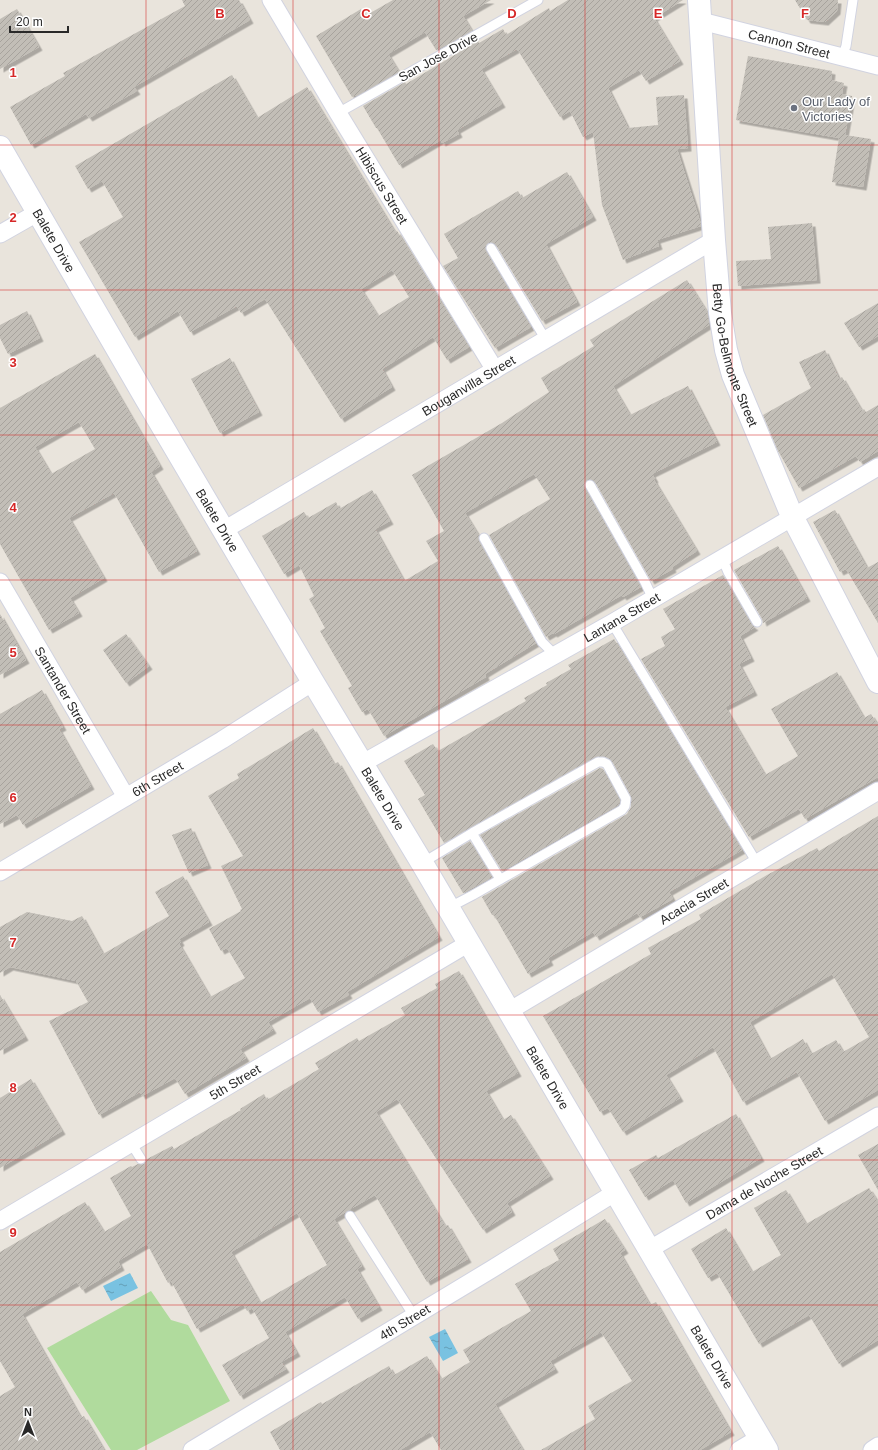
<svg xmlns="http://www.w3.org/2000/svg" width="878" height="1450" font-family="Helvetica,sans-serif">
  <style>
    .grass { fill: #b0db9d }
    .water { fill: url(#water-ripples) }
    .building { fill: url(#building-hatch); fill-rule: evenodd; filter: url(#shadow) }
    .lines { fill: none; stroke-linecap: round; stroke-linejoin: round }
    .lane-casing { stroke: #d1d3e0; stroke-width: 11 }
    .street-casing { stroke: #d1d3e0; stroke-width: 19 }
    .secondary-casing { stroke: #d1d3e0; stroke-width: 24 }
    .lane { stroke: #fff; stroke-width: 9 }
    .street { stroke: #fff; stroke-width: 17 }
    .secondary { stroke: #fff; stroke-width: 22 }
    .grid { fill: none; stroke: #d62828; stroke-width: 1; stroke-opacity: 0.55 }
    .worship-dot { fill: #6b7280; stroke: #fff; stroke-width: 1.5 }
    .labels { text-anchor: middle; dominant-baseline: central; stroke-width: 3; stroke-linejoin: round; paint-order: stroke }
    .street-label { font-size: 13px; fill: #292929; stroke: #fff }
    .worship-label { font-size: 13px; fill: #5b616d; stroke: #fff; text-anchor: start }
    .grid-label { font-size: 13px; text-anchor: middle; font-weight: bold; fill: #d62828; stroke: #fff; stroke-width: 3; stroke-linejoin: round; paint-order: stroke }
  </style>
  <defs>
    <pattern id="water-ripples" width="26" height="14" patternUnits="userSpaceOnUse"><rect width="26" height="14" fill="#79c2e1"/><path d="M2 4q2-2 4 0t4 0M15 11q2-2 4 0t4 0" fill="none" stroke="#639eb6"/></pattern>
    <pattern id="building-hatch" width="6" height="6" patternUnits="userSpaceOnUse"><rect width="6" height="6" fill="#c2beb7"/><path d="M-1 1l2-2M0 6l6-6M5 7l2-2" fill="none" stroke="#a7a39d"/></pattern>
    <filter id="shadow"><feDropShadow dx="3.5" dy="3.5" stdDeviation="0" flood-color="#0004"/></filter>
  </defs>
  <rect width="100%" height="100%" fill="#e9e4dc"/>
  <path class="grass" d="M 151,1291 L 171,1320 L 188,1325 L 230,1401 L 137,1450 L 111,1450 L 47,1348 Z"/>
  <path class="water" d="M 130,1273 L 138,1288 L 111,1301 L 103,1286 Z
    M 445,1329 L 458,1353 L 443,1361 L 429,1337 Z"/>
  <path class="building" d="M 182,0 L 239,0 L 250,20 L 134,87 L 137,91 L 89,118 L 86,114 L 31,145 L 10,107 L 65,76 L 63,73 L 185,6 Z
    M 393,0 L 491,0 L 463,16 L 472,31 L 436,50 L 425,32 L 388,54 L 399,72 L 356,96 L 356,95 L 352,97 L 316,36 L 361,9 L 365,16 Z
    M 568,0 L 683,0 L 654,18 L 680,61 L 646,81 L 639,70 L 608,88 L 628,128 L 658,125 L 656,97 L 684,95 L 688,148 L 677,149 L 700,221 L 701,226 L 657,240 L 659,246 L 623,260 L 602,205 L 593,132 L 583,137 L 570,111 L 560,117 L 517,49 L 481,69 L 502,104 L 457,130 L 459,134 L 442,143 L 441,140 L 399,165 L 377,128 L 376,128 L 363,106 L 405,82 L 406,84 L 478,41 L 479,43 L 503,29 L 506,35 L 549,8 L 550,11 Z
    M 795,0 L 838,0 L 837,11 L 825,22 L 807,20 Z
    M 17,9 L 39,47 L 0,69 L 0,19 Z
    M 748,56 L 832,71 L 831,80 L 844,83 L 842,94 L 852,96 L 845,135 L 871,139 L 863,187 L 832,182 L 839,138 L 736,120 Z
    M 232,75 L 257,118 L 307,87 L 395,232 L 397,231 L 469,347 L 447,360 L 433,337 L 382,369 L 392,387 L 341,419 L 265,299 L 241,313 L 237,306 L 190,332 L 178,311 L 135,337 L 79,242 L 123,217 L 102,181 L 88,189 L 75,166 ZM 392,270 L 409,297 L 378,316 L 361,289 Z
    M 567,172 L 593,217 L 546,244 L 577,302 L 542,321 L 496,245 L 494,243 L 488,243 L 486,245 L 486,251 L 531,327 L 495,348 L 443,266 L 458,258 L 444,234 L 518,191 L 522,198 Z
    M 812,223 L 817,280 L 738,286 L 736,261 L 771,259 L 768,227 Z
    M 687,280 L 707,312 L 709,325 L 613,386 L 630,415 L 688,386 L 717,442 L 652,474 L 655,479 L 654,480 L 697,551 L 672,567 L 673,569 L 651,581 L 595,482 L 593,480 L 587,480 L 585,482 L 585,488 L 641,587 L 623,597 L 622,595 L 554,634 L 553,633 L 546,637 L 489,535 L 550,499 L 534,474 L 465,513 L 479,536 L 479,541 L 536,643 L 485,674 L 486,677 L 384,736 L 368,709 L 362,712 L 348,688 L 352,686 L 320,631 L 325,628 L 309,599 L 314,596 L 299,565 L 284,574 L 262,536 L 304,512 L 308,518 L 336,502 L 339,509 L 372,490 L 390,521 L 375,529 L 404,581 L 438,561 L 426,541 L 444,531 L 412,475 L 502,423 L 549,392 L 541,378 L 594,346 L 590,340 Z
    M 878,303 L 878,336 L 859,347 L 844,323 Z
    M 27,311 L 40,338 L 8,354 L 0,338 L 0,325 Z
    M 825,350 L 839,379 L 842,377 L 862,411 L 864,409 L 866,412 L 878,405 L 878,451 L 860,462 L 856,456 L 799,488 L 777,449 L 763,415 L 811,388 L 799,362 Z
    M 95,354 L 160,466 L 151,472 L 197,551 L 159,572 L 114,493 L 69,518 L 104,578 L 70,598 L 79,613 L 49,630 L 0,544 L 0,408 ZM 79,422 L 95,449 L 51,474 L 35,447 Z
    M 230,358 L 259,412 L 220,433 L 191,379 Z
    M 835,510 L 867,568 L 878,562 L 878,623 L 846,569 L 840,572 L 813,522 Z
    M 778,546 L 807,598 L 763,623 L 762,619 L 734,570 Z
    M 723,575 L 752,625 L 755,627 L 740,636 L 751,658 L 739,664 L 754,692 L 725,707 L 765,775 L 798,756 L 771,709 L 837,672 L 864,718 L 871,714 L 878,725 L 878,777 L 805,819 L 799,809 L 749,837 L 641,659 L 665,646 L 661,637 L 675,629 L 663,609 Z
    M 0,614 L 26,660 L 0,675 Z
    M 126,634 L 149,666 L 126,683 L 103,650 Z
    M 614,639 L 742,850 L 669,892 L 673,899 L 640,917 L 637,913 L 596,937 L 593,932 L 548,958 L 550,962 L 528,974 L 494,915 L 492,915 L 482,897 L 627,814 L 631,807 L 631,797 L 612,761 L 605,757 L 595,757 L 444,843 L 418,799 L 425,795 L 404,761 L 433,744 L 438,751 L 526,701 L 524,698 L 547,685 L 546,683 L 571,669 L 568,665 Z
    M 42,690 L 63,727 L 59,729 L 91,786 L 23,825 L 17,815 L 0,824 L 0,714 Z
    M 313,728 L 334,764 L 338,762 L 439,937 L 347,992 L 349,995 L 318,1012 L 310,998 L 268,1022 L 273,1030 L 240,1049 L 246,1058 L 185,1094 L 175,1078 L 142,1096 L 140,1092 L 99,1115 L 49,1021 L 88,1002 L 76,981 L 10,967 L 0,973 L 0,927 L 27,912 L 72,921 L 82,916 L 103,954 L 169,916 L 155,892 L 183,876 L 209,922 L 179,939 L 181,942 L 179,944 L 210,997 L 245,978 L 227,948 L 221,951 L 209,929 L 241,911 L 240,910 L 242,909 L 221,866 L 243,856 L 208,796 L 239,778 L 237,774 Z
    M 600,768 L 603,769 L 620,800 L 618,805 L 502,871 L 480,835 Z
    M 878,816 L 878,1090 L 825,1121 L 797,1072 L 743,1102 L 713,1047 L 666,1075 L 680,1098 L 623,1132 L 608,1108 L 600,1112 L 543,1016 L 651,954 L 648,948 L 701,919 L 699,915 L 767,875 L 817,848 L 819,851 ZM 832,974 L 869,1037 L 843,1052 L 836,1040 L 811,1054 L 803,1039 L 770,1059 L 750,1022 Z
    M 191,828 L 208,865 L 189,873 L 172,835 Z
    M 470,841 L 492,877 L 463,893 L 442,858 Z
    M 459,971 L 518,1073 L 486,1091 L 503,1120 L 511,1115 L 550,1176 L 507,1203 L 512,1212 L 483,1230 L 397,1099 L 376,1112 L 445,1226 L 448,1225 L 468,1259 L 427,1282 L 375,1195 L 347,1211 L 334,1219 L 362,1266 L 357,1269 L 379,1307 L 358,1319 L 345,1297 L 285,1332 L 297,1353 L 281,1362 L 286,1369 L 240,1396 L 222,1365 L 269,1338 L 252,1308 L 256,1306 L 247,1311 L 243,1304 L 197,1329 L 171,1281 L 168,1283 L 147,1244 L 118,1261 L 121,1267 L 82,1290 L 77,1282 L 22,1314 L 81,1418 L 84,1416 L 104,1450 L 0,1450 L 0,1396 L 15,1387 L 0,1361 L 0,1252 L 85,1202 L 104,1232 L 131,1216 L 110,1178 L 131,1166 L 132,1167 L 138,1164 L 144,1164 L 147,1159 L 172,1146 L 174,1149 L 241,1110 L 240,1109 L 264,1094 L 267,1100 L 319,1069 L 315,1063 L 357,1038 L 359,1041 L 405,1015 L 401,1008 L 437,988 L 435,984 ZM 297,1213 L 327,1265 L 260,1303 L 231,1252 Z
    M 0,995 L 25,1037 L 0,1051 Z
    M 31,1079 L 62,1131 L 0,1168 L 0,1098 Z
    M 736,1114 L 761,1158 L 686,1203 L 673,1180 L 645,1197 L 629,1170 L 656,1155 L 658,1158 Z
    M 878,1144 L 878,1190 L 858,1155 Z
    M 869,1188 L 878,1202 L 878,1340 L 839,1364 L 809,1315 L 759,1344 L 717,1273 L 708,1278 L 691,1249 L 726,1228 L 752,1272 L 781,1255 L 754,1208 L 786,1190 L 806,1224 Z
    M 605,1219 L 625,1250 L 620,1253 L 650,1305 L 656,1302 L 731,1432 L 700,1450 L 541,1450 L 595,1419 L 588,1406 L 632,1381 L 601,1332 L 550,1361 L 555,1369 L 495,1404 L 523,1450 L 441,1450 L 430,1432 L 400,1450 L 280,1450 L 270,1432 L 321,1402 L 322,1404 L 389,1366 L 394,1375 L 427,1356 L 441,1379 L 470,1362 L 463,1350 L 531,1311 L 515,1284 L 559,1260 L 553,1249 Z"/>
  <g class="lines">
    <g class="lane-casing">
      <path id="lane" d="M 842,57 L 846,46 L 853,0
        M 338,113 L 538,0
        M 491,248 L 546,340
        M 590,485 L 645,582 L 653,599
        M 484,538 L 542,642 L 555,655
        M 722,558 L 728,572 L 757,622
        M 612,623 L 757,863
        M 472,833 L 500,879
        M 422,863 L 472,833 L 598,762 L 603,762 L 607,764 L 626,799 L 625,806 L 622,810 L 473,895 L 448,908
        M 131,1143 L 141,1159
        M 350,1216 L 414,1316"/>
    </g>
    <g class="street-casing">
      <g id="street">
        <path id="s1" d="M 271,0 L 338,113 L 495,370"/>
        <path id="s2" d="M 701,21 L 878,66"/>
        <path d="M 0,234 L 37,213"/>
        <path id="s3" d="M 224,530 L 714,240"/>
        <path id="s4" d="M 0,582 L 126,797"/>
        <path id="s5" d="M 363,763 L 612,623 L 878,467"/>
        <path id="s6" d="M 0,872 L 222,740 L 313,682"/>
        <path id="s7" d="M 509,1011 L 878,791"/>
        <path id="s8" d="M 0,1221 L 469,943"/>
        <path id="s9" d="M 650,1249 L 878,1116"/>
        <path id="s10" d="M 192,1450 L 492,1269 L 616,1192"/>
        <path d="M 739,1450 L 759,1438"/>
        <path d="M 872,1450 L 878,1446"/>
      </g>
    </g>
    <g class="secondary-casing">
      <g id="secondary">
        <path id="s11" d="M 699,0 L 714,240 L 720,313 L 726,350 L 733,375 L 792,516 L 878,682"/>
        <path id="s12" d="M 0,147 L 145,397 L 313,682 L 422,863 L 767,1450"/>
      </g>
    </g>
    <use href="#lane" class="lane"/>
    <use href="#street" class="street"/>
    <use href="#secondary" class="secondary"/>
  </g>
  <path class="grid" d="M 146,0 L 146,1450M 293,0 L 293,1450M 439,0 L 439,1450M 585,0 L 585,1450M 732,0 L 732,1450M 0,145 L 878,145M 0,290 L 878,290M 0,435 L 878,435M 0,580 L 878,580M 0,725 L 878,725M 0,870 L 878,870M 0,1015 L 878,1015M 0,1160 L 878,1160M 0,1305 L 878,1305"/>
  <circle class="worship-dot" cx="794" cy="108" r="4"/>
  <g class="labels">
    <g class="street-label">
      <text stroke="none"><textPath href="#s2" startOffset="91">Cannon Street</textPath></text>
      <text transform="translate(438 57) rotate(-29)">San Jose Drive</text>
      <text stroke="none"><textPath href="#s1" startOffset="216">Hibiscus Street</textPath></text>
      <text stroke="none"><textPath href="#s12" startOffset="108">Balete Drive</textPath></text>
      <text stroke="none"><textPath href="#s11" startOffset="358">Betty Go-Belmonte Street</textPath></text>
      <text stroke="none"><textPath href="#s3" startOffset="284">Bouganvilla Street</textPath></text>
      <text stroke="none"><textPath href="#s12" startOffset="432">Balete Drive</textPath></text>
      <text stroke="none"><textPath href="#s5" startOffset="297">Lantana Street</textPath></text>
      <text stroke="none"><textPath href="#s4" startOffset="125">Santander Street</textPath></text>
      <text stroke="none"><textPath href="#s6" startOffset="183">6th Street</textPath></text>
      <text stroke="none"><textPath href="#s12" startOffset="756">Balete Drive</textPath></text>
      <text stroke="none"><textPath href="#s7" startOffset="215">Acacia Street</textPath></text>
      <text stroke="none"><textPath href="#s12" startOffset="1080">Balete Drive</textPath></text>
      <text stroke="none"><textPath href="#s8" startOffset="273">5th Street</textPath></text>
      <text stroke="none"><textPath href="#s9" startOffset="132">Dama de Noche Street</textPath></text>
      <text stroke="none"><textPath href="#s10" startOffset="248">4th Street</textPath></text>
      <text stroke="none"><textPath href="#s12" startOffset="1404">Balete Drive</textPath></text>
    </g>
    <g class="worship-label">
      <text x="802" y="101">Our Lady of<tspan x="802" dy="15">Victories</tspan></text>
    </g>
  </g>
  <g class="grid-label">
    <text x="220" y="18">B</text>
    <text x="366" y="18">C</text>
    <text x="512" y="18">D</text>
    <text x="658" y="18">E</text>
    <text x="805" y="18">F</text>
    <text x="13" y="77">1</text>
    <text x="13" y="222">2</text>
    <text x="13" y="367">3</text>
    <text x="13" y="512">4</text>
    <text x="13" y="657">5</text>
    <text x="13" y="802">6</text>
    <text x="13" y="947">7</text>
    <text x="13" y="1092">8</text>
    <text x="13" y="1237">9</text>
  </g>
  <g transform="translate(28 1422)" stroke="#ffffff" stroke-width="3" paint-order="stroke">
  <path d="M0-3L7 15L0 10L-7 15Z" fill="#292929"/>
  <text y="-6" font-size="11" font-weight="bold" text-anchor="middle" fill="#292929">N</text>
  </g>
  <path d="M10 26v6h58v-6" fill="none" stroke="#292929" stroke-width="2"/>
  <text x="16" y="26" font-size="12" fill="#292929" stroke="#ffffff" stroke-width="3" paint-order="stroke">20 m</text>
</svg>
